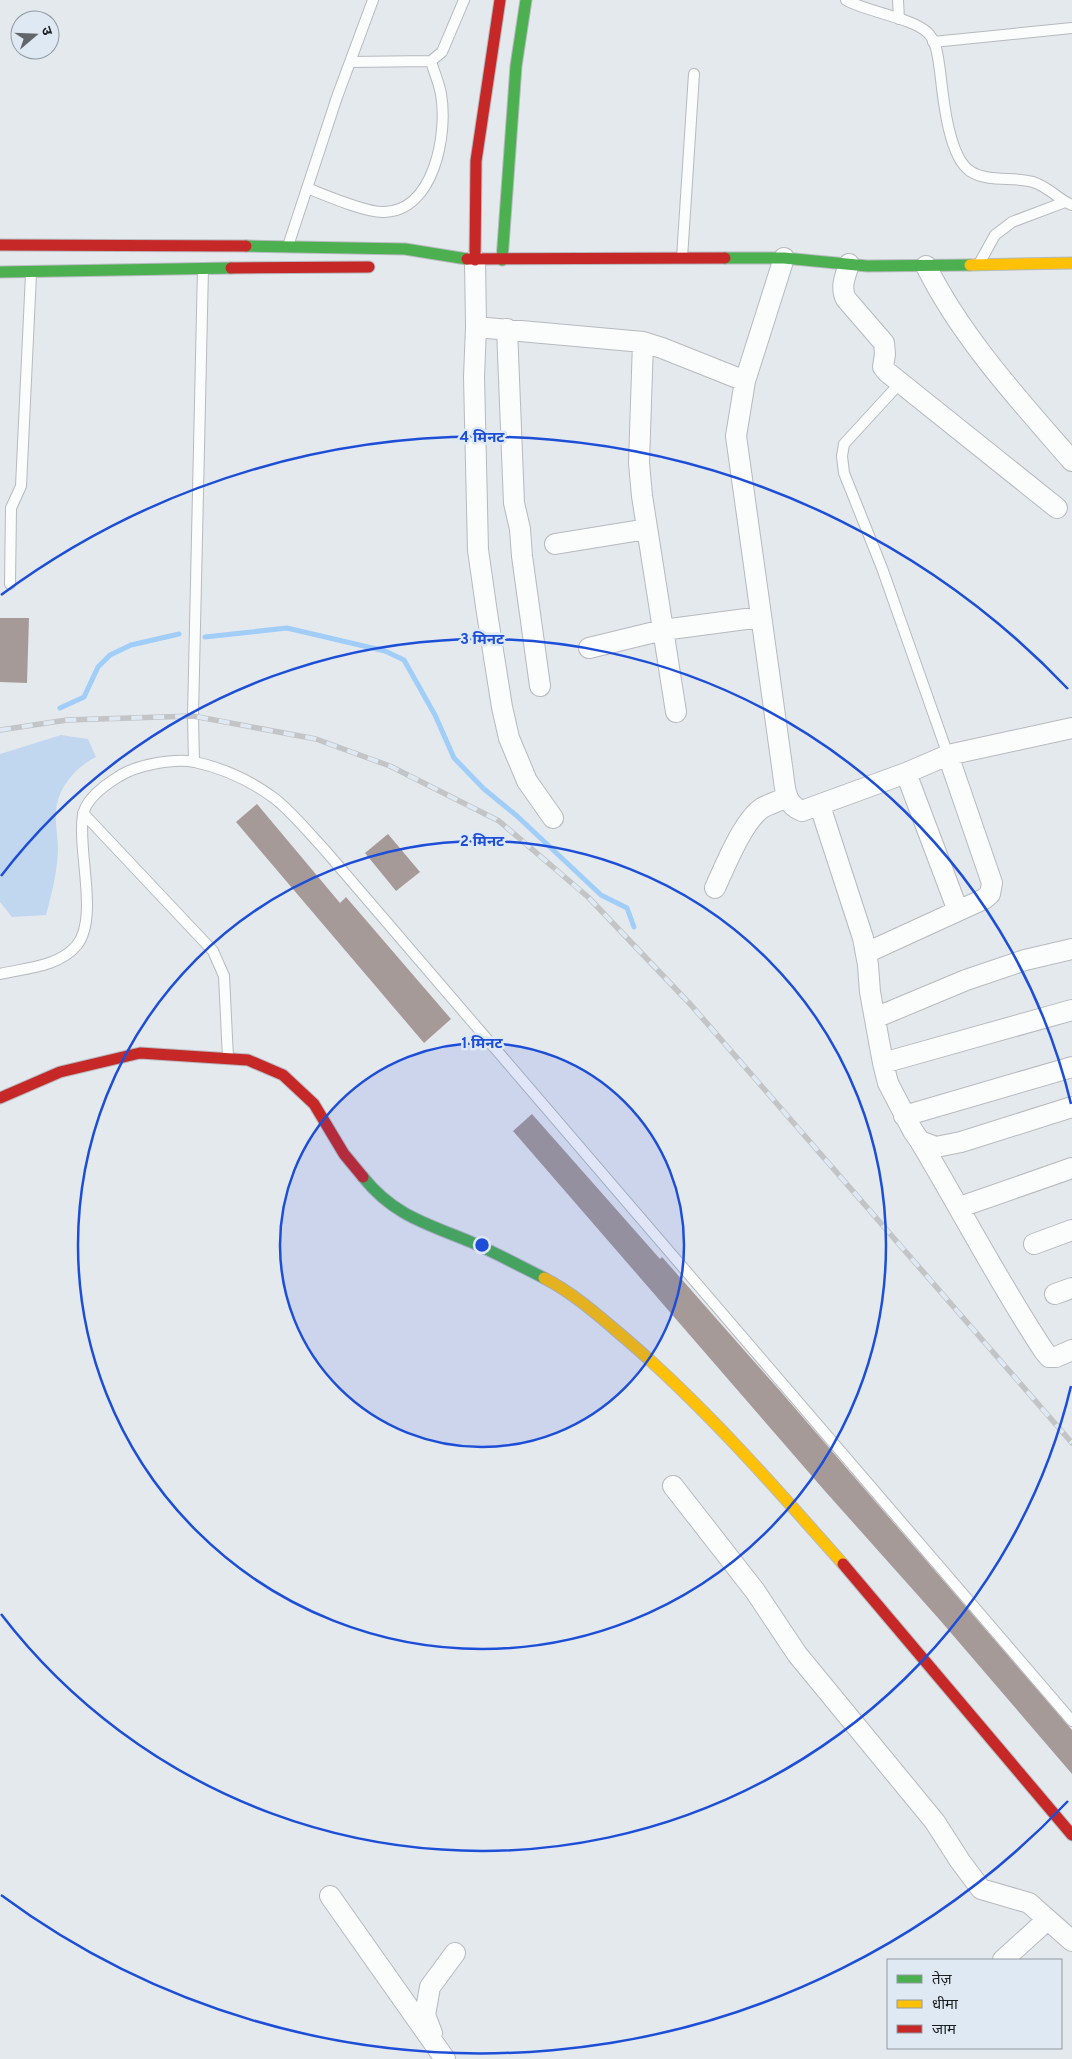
<svg xmlns="http://www.w3.org/2000/svg" width="1072" height="2059" font-family="Overpass,'Noto Sans Devanagari',sans-serif">
  <style>
    .green { fill: #c1d7ef }
    .lines { fill: none; stroke-linecap: round; stroke-linejoin: round }
    .stream { stroke: #a1cdf9; stroke-width: 5 }
    .building { fill: #a69a99 }
    .lane-casing { stroke: #b6babe; stroke-width: 12 }
    .street-casing { stroke: #b6babe; stroke-width: 22 }
    .fast-casing { stroke: #b6babe; stroke-width: 13 }
    .slow-casing { stroke: #b6babe; stroke-width: 13 }
    .jam-casing { stroke: #b6babe; stroke-width: 13 }
    .lane { stroke: #fbfcfc; stroke-width: 10 }
    .street { stroke: #fbfcfc; stroke-width: 20 }
    .fast { stroke: #4caf50; stroke-width: 11 }
    .slow { stroke: #ffc107; stroke-width: 11 }
    .jam { stroke: #c62828; stroke-width: 11 }
    .rail-casing { stroke: #c2c4c5; stroke-width: 5.5 }
    .rail { stroke: #dfe9f3; stroke-width: 4; stroke-dasharray: 11; stroke-linecap: butt }
    .ring { fill: none; stroke: #1d4ed8; stroke-width: 2.5 }
    .centre { fill: #1d4ed8; stroke: #dfe9f3; stroke-width: 2.5 }
    .ring-label { font-size: 15px; text-anchor: middle; font-weight: bold; fill: #1d4ed8; stroke: #dfe9f3; stroke-width: 5; stroke-linejoin: round; paint-order: stroke }
  </style>
  <rect width="100%" height="100%" fill="#e4e9ee"/>
  <path class="green" d="M 61,735 L 88,739 L 96,757 C 76,767 58,787 56,811 C 55,824 58,837 58,850 C 57,873 52,893 46,915 L 12,917 L 0,902 L 0,754 Z"/>
  <g class="lines">
    <path class="stream" d="M 205,637 L 287,628 L 385,651 L 404,660 L 435,715 L 454,758 L 484,789 L 517,816 L 601,895 L 627,908 L 634,927
      M 60,708 L 84,697 L 98,667 L 110,655 L 131,645 L 179,634"/>
  </g>
  <path class="building" d="M 0,618 L 29,618 L 27,683 L 0,682 Z
    M 257,804 L 340,903 L 346,897 L 451,1019 L 424,1043 L 236,822 Z
    M 388,834 L 420,872 L 396,891 L 365,853 Z
    M 532,1114 L 660,1259 L 662,1257 L 781,1392 L 1072,1730 L 1072,1774 L 939,1619 L 824,1490 L 513,1131 Z"/>
  <g class="lines">
    <g class="lane-casing">
      <path id="lane" d="M 846,0 C 868,12 911,18 927,32 C 937,41 938,58 940,71 C 943,96 948,156 970,171 C 988,183 1014,176 1033,182 C 1051,188 1057,199 1072,205
        M 898,0 L 899,19
        M 933,42 L 1072,28
        M 350,62 L 431,61 L 442,52 L 464,0
        M 307,188 C 325,195 366,213 384,212 C 434,211 448,134 441,94 C 439,83 434,72 431,61
        M 288,246 L 337,97 L 373,0
        M 682,258 L 694,74
        M 980,262 L 995,235 L 1012,222 L 1065,202
        M 900,383 L 844,444 L 842,456 L 844,473 L 882,568 L 948,755
        M 10,584 L 11,508 L 21,486 L 31,274
        M 194,762 L 193,716 L 203,268
        M 83,813 L 213,951 L 224,976 L 228,1058
        M 0,974 C 25,968 59,967 77,945 C 99,917 77,850 83,815 C 86,798 105,785 118,777 C 135,765 174,758 195,762 C 222,768 251,781 274,798 C 291,811 309,833 324,849 L 1072,1721"/>
    </g>
    <g class="street-casing">
      <path id="street" d="M 784,258 L 745,381 L 736,436 L 782,766 C 785,784 783,804 802,811 L 906,773 L 948,755 L 1072,728
        M 475,260 L 476,327 L 474,377 L 478,550 L 487,613 L 502,707 L 509,738 L 527,781 L 553,818
        M 849,264 C 845,277 840,287 846,299 L 884,343 L 885,354 L 883,367 L 887,372 L 1057,508
        M 926,266 C 962,338 1019,400 1072,461
        M 476,327 L 643,342 L 662,348 L 745,381
        M 507,329 L 514,503 L 520,529 L 522,556 L 540,686
        M 643,342 L 639,463 L 642,496 L 676,712
        M 555,544 L 647,529
        M 589,648 L 663,630 L 761,617
        M 906,773 L 958,911
        M 820,806 L 863,938 L 868,965 L 870,992 L 883,1063 L 888,1083 L 913,1131 L 920,1141 L 936,1147 L 961,1142 L 1072,1107
        M 715,888 C 725,866 743,821 762,808 C 769,804 779,801 787,797
        M 866,953 L 984,899 L 990,894 L 992,883 L 948,755
        M 875,1018 L 966,980 L 1025,960 L 1072,949
        M 883,1063 L 1072,1010
        M 904,1116 L 1072,1067
        M 920,1141 C 962,1211 999,1283 1044,1351 L 1049,1357 L 1056,1357 L 1072,1350
        M 960,1207 L 1072,1168
        M 1034,1244 L 1072,1230
        M 1055,1294 L 1072,1288
        M 673,1486 L 755,1591 L 797,1654 L 935,1822 L 960,1861 L 981,1889 L 1029,1903 L 1072,1941
        M 330,1896 L 445,2059
        M 1003,1960 L 1047,1920
        M 432,2033 L 425,2015 L 430,1987 L 455,1953"/>
    </g>
    <g class="fast-casing">
      <path id="fast" d="M 246,246 L 405,249 L 467,259
        M 725,258 L 784,258 L 867,266 L 970,265
        M 502,260 L 516,66 L 526,0
        M 0,272 L 231,268
        M 363,1177 C 394,1216 428,1224 471,1242 C 496,1253 520,1266 544,1278"/>
    </g>
    <g class="slow-casing">
      <path id="slow" d="M 970,265 L 1072,263
        M 544,1278 C 575,1294 600,1317 626,1339 C 705,1407 774,1486 843,1564"/>
    </g>
    <g class="jam-casing">
      <path id="jam" d="M 0,245 L 246,246
        M 467,259 L 725,258
        M 475,260 L 476,161 L 500,0
        M 231,268 L 369,267
        M 0,1098 L 60,1072 L 140,1053 L 248,1060 L 283,1075 L 314,1104 L 344,1154 L 363,1177
        M 843,1564 L 1072,1835"/>
    </g>
    <use href="#lane" class="lane"/>
    <use href="#street" class="street"/>
    <use href="#fast" class="fast"/>
    <use href="#slow" class="slow"/>
    <use href="#jam" class="jam"/>
    <g class="rail-casing">
      <path id="rail" d="M 0,730 L 67,720 L 193,716 L 316,739 L 390,766 L 499,821 L 588,897 L 691,1005 L 1072,1443"/>
    </g>
    <use href="#rail" class="rail"/>
  </g>
  <circle cx="482" cy="1245" r="202" fill="#1d4ed8" fill-opacity=".12"/>
  <g class="ring">
    <circle cx="482" cy="1245" r="202"/>
    <circle cx="482" cy="1245" r="404"/>
    <path d="M1071 1386A606 606 0 0 1 1 1614M1 876A606 606 0 0 1 1071 1104"/>
    <path d="M1068 1801A808 808 0 0 1 1 1895M1 595A808 808 0 0 1 1068 689"/>
  </g>
  <circle cx="482" cy="1245" r="8" class="centre"/>
  <g class="ring-label">
    <text x="482" y="442">4 मिनट</text>
    <text x="482" y="644">3 मिनट</text>
    <text x="482" y="846">2 मिनट</text>
    <text x="482" y="1048">1 मिनट</text>
  </g>
  <rect x="887" y="1959" width="175" height="90" fill="#dfe9f3" stroke="#9199a0"/>
  <rect x="897" y="1975" width="25" height="8" fill="#4caf50" stroke="#9199a0"/>
  <text x="932" y="1984" font-size="15" fill="#1c2023">तेज़</text>
  <rect x="897" y="2000" width="25" height="8" fill="#ffc107" stroke="#9199a0"/>
  <text x="932" y="2009" font-size="15" fill="#1c2023">धीमा</text>
  <rect x="897" y="2025" width="25" height="8" fill="#c62828" stroke="#9199a0"/>
  <text x="932" y="2034" font-size="15" fill="#1c2023">जाम</text>
  <g transform="translate(35 35) rotate(71)"><circle r="24" fill="#dfe9f3" stroke="#9199a0"/>
  <path d="M0-4L9 19L0 12L-9 19Z" fill="#62666a"/>
  <text y="-8" font-size="14" font-weight="bold" text-anchor="middle" fill="#1c2023">उ</text>
  </g>
</svg>
